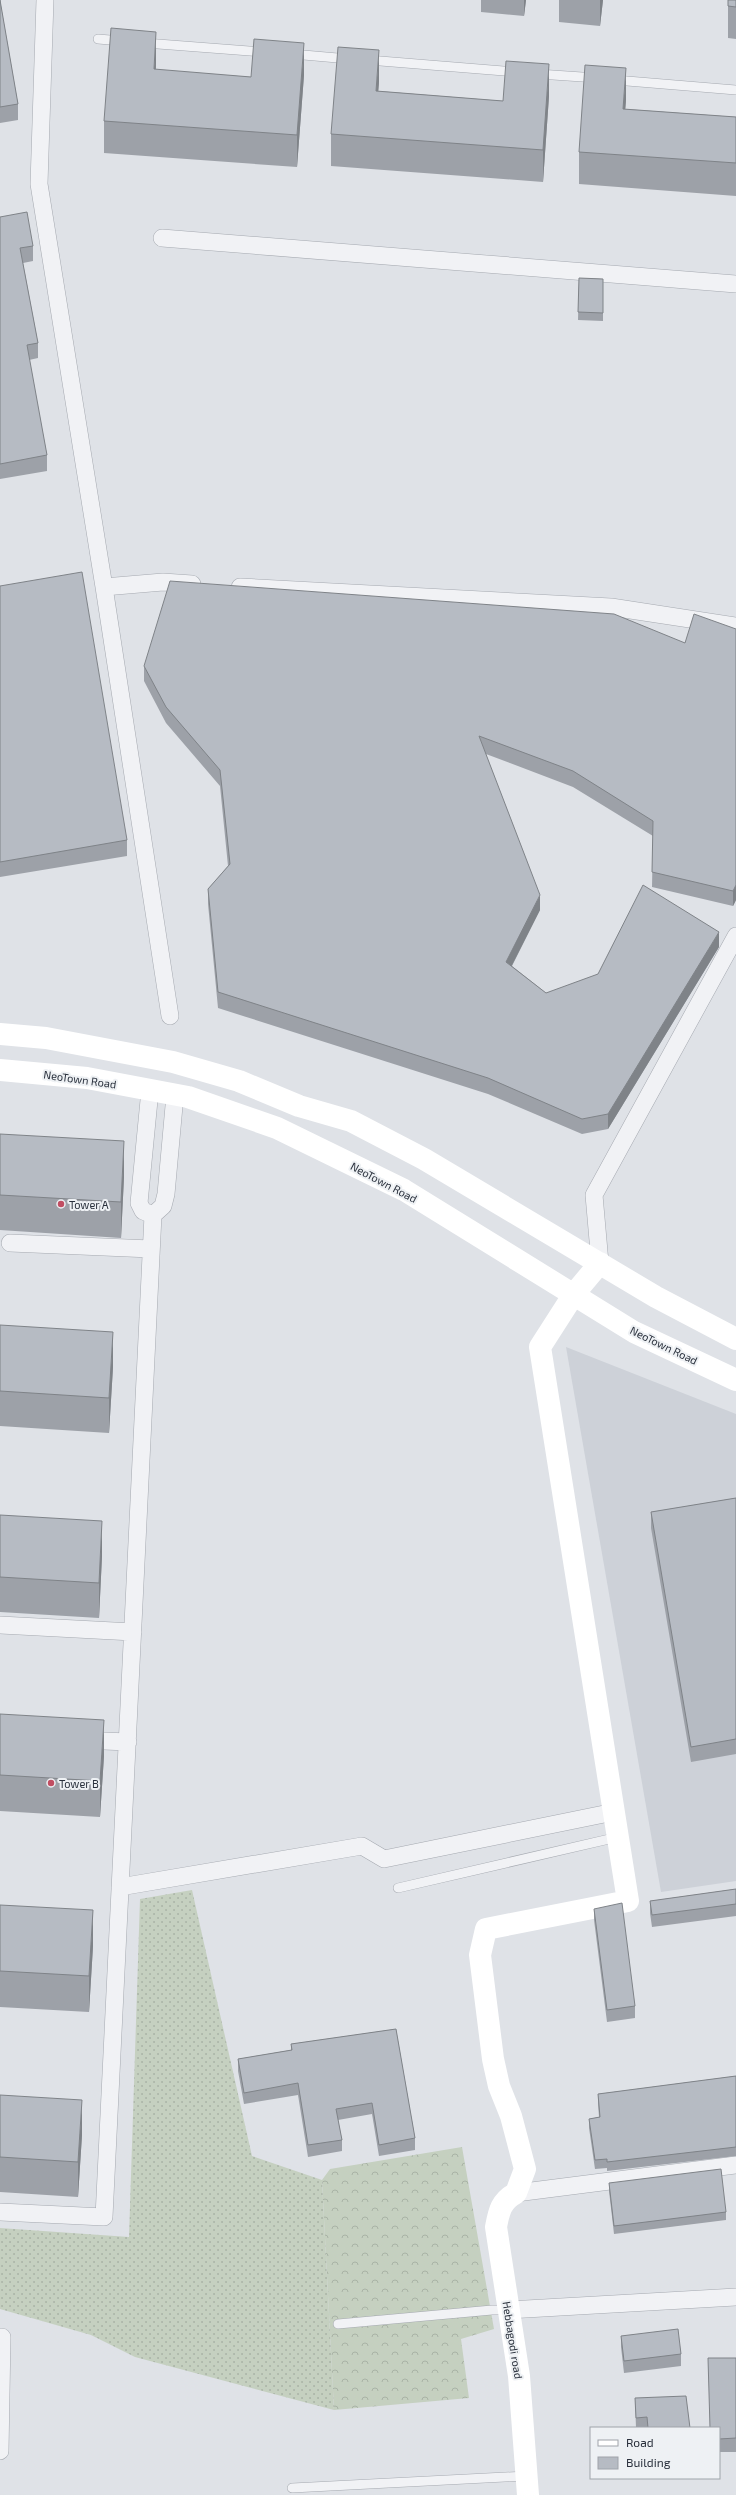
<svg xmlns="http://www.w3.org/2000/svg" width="736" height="2495" font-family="'Exo 2',sans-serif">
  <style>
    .built { fill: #cdd1d8 }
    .forest { fill: url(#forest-crowns) }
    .garden { fill: url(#garden-dots) }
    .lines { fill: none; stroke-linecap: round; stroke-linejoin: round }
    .lane-casing { stroke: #a5a9b0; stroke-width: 10 }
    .street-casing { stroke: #a5a9b0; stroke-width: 18 }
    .lane { stroke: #f1f2f5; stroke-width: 9 }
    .street { stroke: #f1f2f5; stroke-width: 17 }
    .secondary { stroke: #fff; stroke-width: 22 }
    .wall { fill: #9da1a8 }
    .shaded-wall { fill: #7f8388 }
    .building { fill: #b6bbc3; stroke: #7f8388 }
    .poi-dot { fill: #c14e62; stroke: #eef1f4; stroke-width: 1.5 }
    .labels { text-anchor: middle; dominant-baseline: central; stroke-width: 4; stroke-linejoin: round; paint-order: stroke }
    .street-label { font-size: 11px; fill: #29303c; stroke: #eef1f4 }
    .poi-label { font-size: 11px; fill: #29303c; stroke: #eef1f4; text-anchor: start }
  </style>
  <defs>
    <pattern id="forest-crowns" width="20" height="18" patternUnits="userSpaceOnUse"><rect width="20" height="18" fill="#c5d0c0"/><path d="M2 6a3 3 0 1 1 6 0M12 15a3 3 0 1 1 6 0" fill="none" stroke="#a9b3a6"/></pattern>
    <pattern id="garden-dots" width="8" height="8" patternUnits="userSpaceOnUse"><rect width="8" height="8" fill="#c5d0c0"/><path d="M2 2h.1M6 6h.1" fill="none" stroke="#a9b3a6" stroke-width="1.8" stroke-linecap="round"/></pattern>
  </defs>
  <rect width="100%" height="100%" fill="#dfe2e7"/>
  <path class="built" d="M 566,1347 L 736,1414 L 736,1881 L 661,1892 Z"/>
  <path class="forest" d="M 462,2147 L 494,2329 L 461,2339 L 469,2398 L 334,2410 L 322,2180 L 330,2169 Z"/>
  <path class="garden" d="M 192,1890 L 252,2156 L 322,2180 L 334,2410 L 135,2357 L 91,2335 L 0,2309 L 0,2228 L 129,2237 L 140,1899 Z"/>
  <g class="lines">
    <g class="lane-casing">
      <path id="lane" d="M 98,39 L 122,41
        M 145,43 L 264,52
        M 292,54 L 349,59
        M 368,60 L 517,72
        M 538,74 L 597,78
        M 615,80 L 736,90
        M 398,1888 L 618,1837
        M 338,2324 L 492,2310 L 508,2310
        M 292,2488 L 526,2476"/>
    </g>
    <g class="street-casing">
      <path id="street" d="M 45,0 L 39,184 L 104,587 L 170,1016
        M 162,238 L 736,284
        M 104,587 L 163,582 L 192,584
        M 240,587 L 611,607 L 736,626
        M 150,1090 L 139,1203 L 143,1211 L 153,1215 L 163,1206 L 166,1194 L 175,1095
        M 10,1243 L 151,1249
        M 600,1263 L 594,1195 L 736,936
        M 0,1625 L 133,1632
        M 80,1740 L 128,1742
        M 120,1887 L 362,1846 L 384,1859 L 614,1812
        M 516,2193 L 736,2165
        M 0,2212 L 104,2217 L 153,1215
        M 508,2310 L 736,2297
        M 0,2337 L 2,2337 L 0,2451"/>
    </g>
    <use href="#lane" class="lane"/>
    <use href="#street" class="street"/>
    <path class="secondary" d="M 0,1034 L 46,1038 L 173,1062 L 239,1081 L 299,1106 L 351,1121 L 424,1159 L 656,1297 L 736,1339
      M 0,1070 L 87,1078 L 188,1097 L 277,1128 L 404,1190 L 634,1332 L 736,1380
      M 528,2495 L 519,2376 L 496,2227 C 499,2211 501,2201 516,2193 L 525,2169 L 511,2116 L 499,2086 L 493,2059 L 480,1955 L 486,1929 L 628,1901 L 540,1347 L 574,1294 L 600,1263"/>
  </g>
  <path class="wall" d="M 0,0 L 18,104 L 18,120 L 0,123 Z
    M 481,0 L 526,0 L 524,16 L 481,12 Z
    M 559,0 L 603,0 L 600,26 L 559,22 Z
    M 736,0 L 736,39 L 728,38 L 728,6 Z
    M 156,64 L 156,70 L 251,77 L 304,75 L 297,167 L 104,153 L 104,121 Z
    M 379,82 L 378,91 L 503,101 L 549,96 L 543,182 L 331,166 L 331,134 Z
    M 626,100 L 625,109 L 736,117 L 736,196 L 579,184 L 579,152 Z
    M 0,217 L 33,246 L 33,261 L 23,263 L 38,343 L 38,358 L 29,360 L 47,455 L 47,471 L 0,479 Z
    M 579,278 L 603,279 L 603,321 L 578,320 Z
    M 0,586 L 127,840 L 127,856 L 0,877 Z
    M 736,629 L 736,900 L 733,906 L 652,887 L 653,836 L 573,787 L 486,754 L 540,910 L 512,966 L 546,993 L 719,947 L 608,1129 L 582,1134 L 488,1094 L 218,1008 L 208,904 L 208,889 L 228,866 L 220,786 L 166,723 L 144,681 L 144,666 L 685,643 Z
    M 0,1134 L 124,1177 L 121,1238 L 0,1230 Z
    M 0,1325 L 113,1367 L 109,1433 L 0,1426 Z
    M 736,1498 L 736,1754 L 691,1762 L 651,1528 L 651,1512 Z
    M 0,1515 L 102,1556 L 99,1618 L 0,1612 Z
    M 0,1714 L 104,1756 L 100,1817 L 0,1811 Z
    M 736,1889 L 736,1916 L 652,1927 L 650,1913 L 650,1901 Z
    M 0,1905 L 93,1946 L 89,2012 L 0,2007 Z
    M 594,1909 L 635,2006 L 635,2018 L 607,2022 L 594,1920 Z
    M 396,2029 L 415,2138 L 415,2150 L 379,2156 L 372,2114 L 338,2120 L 342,2140 L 342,2151 L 308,2157 L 298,2095 L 244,2104 L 238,2071 L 238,2059 L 291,2050 L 291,2044 Z
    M 736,2076 L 736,2156 L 607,2171 L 607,2168 L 595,2169 L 589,2128 L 589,2119 L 599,2117 L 598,2103 L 598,2094 Z
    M 0,2095 L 82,2135 L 78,2197 L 0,2192 Z
    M 609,2183 L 726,2212 L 726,2220 L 614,2234 L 609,2191 Z
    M 621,2336 L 681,2354 L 681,2366 L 624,2373 L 621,2347 Z
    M 736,2358 L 736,2452 L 719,2452 L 719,2428 Z
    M 635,2398 L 690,2428 L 636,2428 Z"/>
  <path class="shaded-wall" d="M 524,0 L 526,0 L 524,16 Z
    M 600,0 L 603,0 L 600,26 Z
    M 156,32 L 156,64 L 154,102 L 154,69 Z
    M 304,43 L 304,75 L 297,167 L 297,135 Z
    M 379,50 L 379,82 L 376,123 L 376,91 Z
    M 549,64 L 549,96 L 543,182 L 543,150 Z
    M 626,68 L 626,100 L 623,141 L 623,109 Z
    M 736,885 L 736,900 L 733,906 L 733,891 Z
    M 540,895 L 540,910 L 506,977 L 506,962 Z
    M 719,932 L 719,947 L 608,1129 L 608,1114 Z
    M 124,1141 L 124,1177 L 121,1238 L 121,1202 Z
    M 113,1332 L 113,1367 L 109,1433 L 109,1398 Z
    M 102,1521 L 102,1556 L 99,1618 L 99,1583 Z
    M 104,1720 L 104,1756 L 100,1817 L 100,1781 Z
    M 93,1910 L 93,1946 L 89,2012 L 89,1976 Z
    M 82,2100 L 82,2135 L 78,2197 L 78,2162 Z"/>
  <path class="building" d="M 0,0 L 18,104 L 0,107 Z
    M 728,0 L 736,0 L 736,7 L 728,6 Z
    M 111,28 L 156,32 L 154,69 L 251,77 L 254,39 L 304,43 L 297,135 L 104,121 Z
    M 338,47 L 379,50 L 376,91 L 503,101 L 506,61 L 549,64 L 543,150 L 331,134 Z
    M 585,65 L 626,68 L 623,109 L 736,117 L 736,163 L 579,152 Z
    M 27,212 L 33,246 L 20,248 L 38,343 L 27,345 L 47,455 L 0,464 L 0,217 Z
    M 579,278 L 603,279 L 603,313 L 578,312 Z
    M 82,572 L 127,840 L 0,862 L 0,586 Z
    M 170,581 L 614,614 L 685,643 L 694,614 L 736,629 L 736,885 L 733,891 L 652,872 L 653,821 L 573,771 L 479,736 L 540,895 L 506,962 L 546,993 L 598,974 L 643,885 L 719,932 L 608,1114 L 582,1119 L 488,1078 L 218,992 L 208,889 L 230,864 L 220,770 L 166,707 L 144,666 Z
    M 0,1134 L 124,1141 L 121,1202 L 0,1195 Z
    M 0,1325 L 113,1332 L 109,1398 L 0,1391 Z
    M 736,1498 L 736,1739 L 691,1747 L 651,1512 Z
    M 0,1515 L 102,1521 L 99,1583 L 0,1577 Z
    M 0,1714 L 104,1720 L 100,1781 L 0,1775 Z
    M 736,1889 L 736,1904 L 652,1915 L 650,1901 Z
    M 622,1903 L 635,2006 L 607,2010 L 594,1909 Z
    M 0,1905 L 93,1910 L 89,1976 L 0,1971 Z
    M 396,2029 L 415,2138 L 379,2145 L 372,2103 L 336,2109 L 342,2140 L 308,2145 L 298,2083 L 244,2093 L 238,2059 L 292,2050 L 291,2044 Z
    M 736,2076 L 736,2147 L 607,2162 L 607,2159 L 595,2160 L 589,2119 L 600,2117 L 598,2094 Z
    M 0,2095 L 82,2100 L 78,2162 L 0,2157 Z
    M 721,2169 L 726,2212 L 614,2226 L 609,2183 Z
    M 678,2329 L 681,2354 L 624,2361 L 621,2336 Z
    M 708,2358 L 736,2358 L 736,2438 L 719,2439 L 719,2428 L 710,2428 Z
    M 686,2396 L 690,2428 L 648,2428 L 647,2417 L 636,2418 L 635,2398 Z"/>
  <g class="poi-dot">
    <circle cx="61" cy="1204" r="4"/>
    <circle cx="51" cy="1783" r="4"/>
  </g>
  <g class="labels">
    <g class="street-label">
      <text transform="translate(80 1079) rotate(8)">NeoTown Road</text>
      <text transform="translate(384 1182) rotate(28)">NeoTown Road</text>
      <text transform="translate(664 1345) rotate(26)">NeoTown Road</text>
      <text transform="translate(513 2340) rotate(81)">Hebbagodi road</text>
    </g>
    <g class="poi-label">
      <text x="69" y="1204">Tower A</text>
      <text x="59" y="1783">Tower B</text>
    </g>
  </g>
  <rect x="590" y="2427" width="130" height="52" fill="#eef1f4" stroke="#9fa4aa"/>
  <rect x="598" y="2440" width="20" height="6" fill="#ffffff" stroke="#9fa4aa"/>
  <text x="626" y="2447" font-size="12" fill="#29303c">Road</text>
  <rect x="598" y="2457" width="20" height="12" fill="#b6bbc3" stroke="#9fa4aa"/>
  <text x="626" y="2467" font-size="12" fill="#29303c">Building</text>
</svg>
